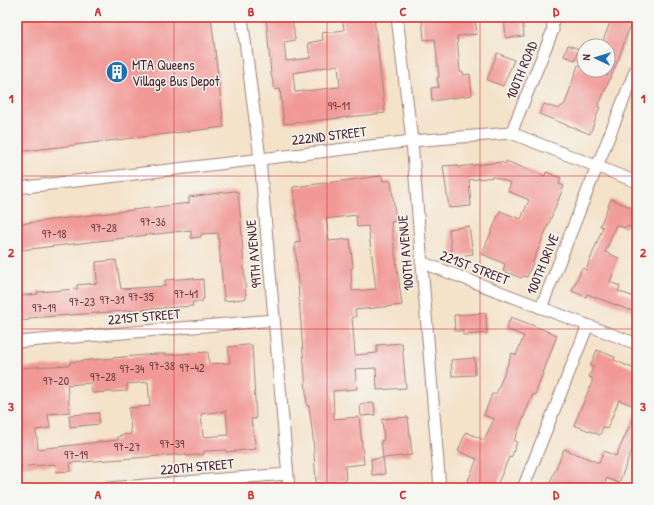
<svg xmlns="http://www.w3.org/2000/svg" width="654" height="505" font-family="'Patrick Hand',sans-serif">
  <style>
    .building { fill: #f19996; fill-rule: evenodd }
    .lines { fill: none; stroke-linecap: round; stroke-linejoin: round }
    .minor-casing { stroke: #9f807a; stroke-width: 13 }
    .minor { stroke: #fff; stroke-width: 11 }
    .grid { fill: none; stroke: #d62828; stroke-width: 1; stroke-opacity: 0.55 }
    .labels { text-anchor: middle; dominant-baseline: central; stroke-width: 3; stroke-linejoin: round; paint-order: stroke }
    .number-label { font-size: 12px; fill: #743e46 }
    .poi-label { font-size: 14px; fill: #4a1f2b; stroke: #f6f6f2; text-anchor: start }
    .street-label { font-size: 14px; fill: #4a1f2b; stroke: #f6f6f2 }
    .neatline { fill: none; stroke: #d62828; stroke-width: 1.5 }
    .grid-label { font-size: 13px; text-anchor: middle; font-weight: bold; fill: #d62828 }
  </style>
  <rect width="100%" height="100%" fill="#f6f6f2"/>
  <filter id="ink" filterUnits="userSpaceOnUse"><feTurbulence type="fractalNoise" baseFrequency=".025" numOctaves="2"/><feDisplacementMap in="SourceGraphic" scale="8" xChannelSelector="R" yChannelSelector="G"/><feConvolveMatrix kernelMatrix="1 2 1 2 8 2 1 2 1" color-interpolation-filters="sRGB"/></filter>
  <filter id="wash" filterUnits="userSpaceOnUse"><feTurbulence type="fractalNoise" baseFrequency=".012" numOctaves="4" result="noise"/><feDisplacementMap in="SourceGraphic" scale="16" xChannelSelector="R" yChannelSelector="G"/><feGaussianBlur stdDeviation="0.9" result="paint"/><feColorMatrix in="noise" values="0 0 0 0 0 0 0 0 0 0 0 0 0 0 0 0 0 1.4 0 .05"/><feComposite in="paint" operator="in"/></filter>
  <g filter="url(#wash)">
    <rect width="100%" height="100%" fill="#f4e2c9"/>
    <g id="blocks">
      <path class="building" d="M 17,17 L 211,17 L 224,127 L 17,152 Z
        M 266,17 L 292,17 L 295,40 L 284,42 L 286,61 L 310,58 L 308,43 L 323,40 L 322,33 L 344,30 L 342,17 L 374,17 L 385,113 L 284,124 L 280,89 L 275,90 L 271,74 ZM 338,65 L 340,87 L 295,92 L 293,73 Z
        M 422,17 L 475,17 L 477,34 L 457,36 L 460,72 L 463,72 L 464,75 L 470,74 L 472,95 L 432,101 L 431,88 L 439,87 L 437,78 L 439,77 L 435,39 L 424,40 Z
        M 504,17 L 522,17 L 524,36 L 506,38 Z
        M 612,17 L 633,17 L 620,55 L 598,107 L 600,107 L 590,134 L 539,114 L 544,104 L 558,109 L 565,104 L 578,65 L 584,67 L 584,70 L 592,70 L 608,76 L 608,46 L 601,46 Z
        M 568,45 L 579,49 L 575,60 L 564,56 Z
        M 497,53 L 514,60 L 503,86 L 487,80 Z
        M 506,161 L 545,176 L 546,172 L 561,178 L 559,184 L 564,186 L 527,277 L 523,276 L 521,278 L 503,271 L 505,264 L 482,254 L 500,211 L 521,219 L 529,200 L 508,191 L 511,183 L 494,177 L 469,180 L 471,206 L 449,208 L 443,166 L 457,165 L 458,167 L 501,162 L 505,164 Z
        M 382,176 L 383,181 L 391,181 L 396,221 L 391,222 L 402,305 L 355,310 L 356,317 L 352,317 L 355,355 L 377,353 L 377,345 L 402,343 L 406,388 L 377,390 L 376,368 L 355,369 L 357,389 L 333,391 L 334,419 L 359,417 L 364,464 L 345,466 L 346,481 L 337,482 L 338,488 L 322,488 L 321,483 L 316,483 L 313,437 L 309,406 L 307,406 L 295,243 L 300,242 L 293,187 ZM 356,215 L 357,227 L 368,226 L 376,289 L 352,291 L 351,268 L 353,268 L 350,239 L 329,241 L 326,219 Z
        M 234,191 L 238,192 L 241,223 L 246,298 L 243,299 L 224,301 L 218,233 L 201,234 L 201,237 L 191,238 L 191,230 L 22,250 L 19,224 L 189,203 L 189,197 Z
        M 611,199 L 634,209 L 633,211 L 637,212 L 637,220 L 634,229 L 627,226 L 626,228 L 616,225 L 605,252 L 619,258 L 610,282 L 620,286 L 618,291 L 637,298 L 637,313 L 587,294 L 586,297 L 572,291 L 582,268 L 586,270 L 603,227 L 600,226 Z
        M 469,226 L 473,254 L 452,257 L 449,229 Z
        M 116,260 L 121,289 L 165,286 L 165,280 L 194,278 L 194,280 L 203,279 L 204,299 L 202,299 L 202,302 L 192,302 L 193,306 L 29,318 L 29,320 L 17,321 L 18,296 L 38,294 L 37,292 L 77,289 L 77,285 L 97,283 L 96,262 Z
        M 486,313 L 487,333 L 463,335 L 463,331 L 455,331 L 454,315 Z
        M 511,317 L 557,335 L 535,395 L 533,394 L 514,441 L 517,442 L 511,458 L 509,457 L 496,488 L 465,488 L 477,459 L 458,451 L 461,444 L 466,432 L 484,440 L 494,419 L 484,415 L 492,394 L 496,394 L 512,353 L 516,355 L 524,336 L 506,329 Z
        M 246,345 L 252,345 L 256,419 L 251,419 L 256,449 L 226,452 L 226,450 L 204,451 L 204,454 L 186,456 L 186,454 L 70,463 L 71,471 L 56,472 L 55,464 L 17,467 L 17,417 L 20,417 L 17,390 L 17,368 L 70,365 L 70,362 L 156,354 L 166,354 L 166,355 L 208,352 L 209,364 L 230,363 L 228,347 ZM 148,382 L 150,406 L 129,408 L 131,434 L 120,435 L 120,437 L 117,437 L 118,440 L 38,449 L 36,430 L 50,428 L 48,414 L 70,412 L 67,385 L 91,383 L 92,393 L 127,391 L 127,384 ZM 226,411 L 228,435 L 203,437 L 201,414 Z
        M 597,350 L 615,357 L 614,360 L 637,370 L 637,407 L 619,400 L 607,429 L 603,427 L 600,435 L 574,425 L 592,382 L 592,378 L 589,377 L 593,367 L 590,366 Z
        M 475,358 L 475,375 L 452,376 L 451,360 Z
        M 374,403 L 375,415 L 361,416 L 360,404 Z
        M 637,410 L 637,437 L 619,483 L 607,478 L 603,488 L 556,488 L 549,485 L 564,449 L 599,463 L 604,451 L 616,456 Z
        M 99,413 L 99,424 L 70,427 L 69,415 Z
        M 408,417 L 412,455 L 383,458 L 381,441 L 384,440 L 382,419 Z
        M 383,458 L 385,474 L 372,475 L 371,459 Z"/>
    </g>
  </g>
  <g filter="url(#ink)">
    <use href="#blocks" fill-opacity="0" stroke="#9f807a" stroke-width="1"/>
    <g class="lines">
      <g class="minor-casing">
        <path id="minor" d="M 242,17 L 260,159 L 289,488
          M 397,17 L 412,141 L 440,488
          M 511,133 L 553,30 L 552,17
          M 17,188 L 412,141 L 511,133 L 637,182
          M 421,262 L 637,344
          M 541,308 L 637,66
          M 17,342 L 274,320
          M 108,488 L 288,474
          M 523,488 L 588,325"/>
      </g>
      <use href="#minor" class="minor"/>
    </g>
  </g>
  <path class="grid" d="M 174,17 L 174,488M 327,17 L 327,488M 480,17 L 480,488M 17,176 L 637,176M 17,329 L 637,329"/>
  <defs>
    <g id="building-disc" transform="scale(1.15)"><circle r="9.5" fill="#1f6fb2" stroke="#f6f6f2"/><path d="M-4-6H4V6H1V3H-1V6H-4ZM-2.5-4.3h1.7v1.8h-1.7ZM.8-4.3h1.7v1.8H.8ZM-2.5-1h1.7V.8h-1.7ZM.8-1h1.7V.8H.8Z" fill="#fff"/></g>
  </defs>
  <g fill-rule="evenodd">
    <use href="#building-disc" x="117" y="72"/>
  </g>
  <g class="labels">
    <g class="number-label">
      <text x="339" y="105">99-11</text>
      <text x="153" y="221">97-36</text>
      <text x="104" y="227">97-28</text>
      <text x="54" y="233">97-18</text>
      <text x="186" y="293">97-41</text>
      <text x="141" y="296">97-35</text>
      <text x="112" y="299">97-31</text>
      <text x="82" y="301">97-23</text>
      <text x="44" y="307">97-19</text>
      <text x="162" y="365">97-38</text>
      <text x="192" y="367">97-42</text>
      <text x="132" y="368">97-34</text>
      <text x="103" y="376">97-28</text>
      <text x="56" y="380">97-20</text>
      <text x="172" y="443">97-39</text>
      <text x="127" y="446">97-27</text>
      <text x="76" y="454">97-19</text>
    </g>
    <g class="poi-label">
      <text x="132" y="64">MTA Queens<tspan x="132" dy="16">Village Bus Depot</tspan></text>
    </g>
    <g class="street-label">
      <text transform="translate(521 70) rotate(-68)">100TH ROAD</text>
      <text transform="translate(329 135) rotate(-7)">222ND STREET</text>
      <text transform="translate(405 253) rotate(-95)">100TH AVENUE</text>
      <text transform="translate(253 254) rotate(-95)">99TH AVENUE</text>
      <text transform="translate(542 264) rotate(-68)">100TH DRIVE</text>
      <text transform="translate(475 267) rotate(21)">221ST STREET</text>
      <text transform="translate(144 316) rotate(-5)">221ST STREET</text>
      <text transform="translate(197 466) rotate(-5)">220TH STREET</text>
    </g>
  </g>
  <rect width="654" height="505" fill="none" stroke="#f6f6f2" stroke-width="44"/>
  <g transform="translate(596 58) rotate(274)"><circle r="19" fill="#f6f6f2" stroke="#b1a0a2"/>
  <path d="M0-3L7 15L0 10L-7 15Z" fill="#1f6fb2"/>
  <text y="-6" font-size="11" font-weight="bold" text-anchor="middle" fill="#4a1f2b">N</text>
  </g>
  <rect x="22" y="22" width="610" height="461" class="neatline"/>
  <g class="grid-label">
    <text x="98" y="16">A</text>
    <text x="251" y="16">B</text>
    <text x="403" y="16">C</text>
    <text x="556" y="16">D</text>
    <text x="11" y="103">1</text>
    <text x="643" y="103">1</text>
    <text x="11" y="257">2</text>
    <text x="643" y="257">2</text>
    <text x="11" y="411">3</text>
    <text x="643" y="411">3</text>
    <text x="98" y="499">A</text>
    <text x="251" y="499">B</text>
    <text x="403" y="499">C</text>
    <text x="556" y="499">D</text>
  </g>
</svg>
